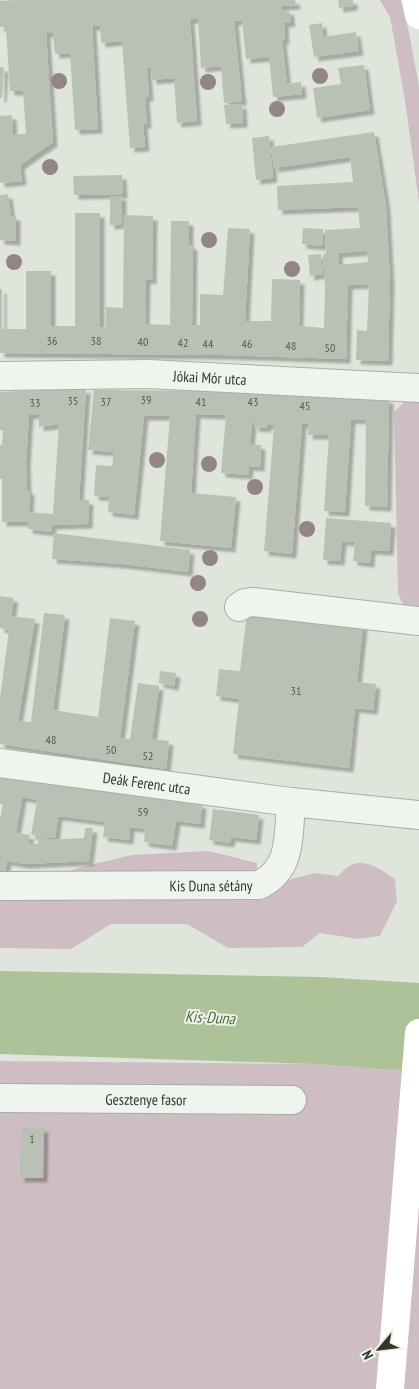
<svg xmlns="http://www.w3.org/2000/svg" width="419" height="1389" font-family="'PT Sans Narrow',sans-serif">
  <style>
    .green { fill: #cebec3 }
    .water { fill: #aec29a }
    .building { fill: #b9c1b4; fill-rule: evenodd; filter: url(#shadow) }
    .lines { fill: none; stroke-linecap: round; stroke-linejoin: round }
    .street-casing { stroke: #a7aea2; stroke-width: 30 }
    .street { stroke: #f0f4ef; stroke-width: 28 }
    .secondary { stroke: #fff; stroke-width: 28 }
    .tree { fill: #938585 }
    .labels { text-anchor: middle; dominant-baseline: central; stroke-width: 4; stroke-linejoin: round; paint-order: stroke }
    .number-label { font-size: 12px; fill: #525c4b }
    .street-label { font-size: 15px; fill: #2f3a28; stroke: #eff3eb }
    .water-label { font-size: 16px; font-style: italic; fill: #4e6936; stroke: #eff3eb }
  </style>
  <defs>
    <filter id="shadow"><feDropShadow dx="4.5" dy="4.5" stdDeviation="1" flood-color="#0004"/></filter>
  </defs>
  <rect width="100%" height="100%" fill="#e0e5dc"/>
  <path class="green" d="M 380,0 L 401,0 L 408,28 L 419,86 L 419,203 L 405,100 L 390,17 Z
    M 419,396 L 419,615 L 404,606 L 398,594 L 394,412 L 405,401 Z
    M 209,851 L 257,863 L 257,878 L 273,888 L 292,879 L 315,873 L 338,876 C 342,872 347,867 351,865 C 366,858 383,871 395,879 L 397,901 L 380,936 L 358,939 L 320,933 L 302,947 L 228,948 L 187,924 L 111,924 L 71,949 L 0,948 L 0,896 L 81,867 L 132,855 Z
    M 0,1061 L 314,1064 L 419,1072 L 419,1389 L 0,1389 Z"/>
  <path class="water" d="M 0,971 L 320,977 L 419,983 L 419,1072 L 314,1064 L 0,1054 Z"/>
  <path class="building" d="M 15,0 L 295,0 L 296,5 L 282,6 L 282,11 L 289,10 L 291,22 L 284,23 L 285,40 L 282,40 L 287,84 L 301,82 L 302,94 L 273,97 L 269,57 L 246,59 L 242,20 L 234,21 L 242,101 L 224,103 L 221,66 L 201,68 L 198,19 L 190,19 L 197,121 L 177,123 L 174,78 L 152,80 L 151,67 L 147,68 L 149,97 L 145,97 L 147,124 L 143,124 L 145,147 L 130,148 L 122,41 L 101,43 L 100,26 L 92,26 L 98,129 L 75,130 L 70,53 L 55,54 L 53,33 L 46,33 L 53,142 L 20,165 L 22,181 L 0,183 L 0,116 L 12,115 L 13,134 L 26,134 L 23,91 L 10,91 L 6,27 L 0,27 L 0,1 Z
    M 338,0 L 353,0 L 353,6 L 339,8 Z
    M 322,23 L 323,37 L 356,32 L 359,51 L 314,57 L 309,25 Z
    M 364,65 L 370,110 L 317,118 L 313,88 L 341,84 L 338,68 Z
    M 0,67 L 4,68 L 2,98 L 0,98 Z
    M 242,104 L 243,123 L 226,124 L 224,105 Z
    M 374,132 L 386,206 L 390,282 L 388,361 L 356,360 L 357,330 L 367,331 L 369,284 L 348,285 L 346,359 L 221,355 L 0,353 L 0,289 L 2,289 L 2,329 L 26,329 L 26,271 L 51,271 L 51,326 L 75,326 L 75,213 L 100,213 L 100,327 L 106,327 L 106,307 L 123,308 L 124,215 L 153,216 L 152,280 L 146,279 L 145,324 L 170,325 L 171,221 L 189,221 L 189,245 L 193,246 L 192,325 L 200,325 L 200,294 L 223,295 L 228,228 L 250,229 L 245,321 L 271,321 L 272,279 L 300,280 L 299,326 L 324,328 L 325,287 L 323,254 L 326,254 L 325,230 L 360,228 L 358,207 L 278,210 L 277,186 L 353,182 L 350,157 L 274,168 L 271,147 ZM 367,251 L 368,262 L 339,265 L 338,253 Z
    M 269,136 L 273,178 L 256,180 L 252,138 Z
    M 122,175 L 123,194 L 74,195 L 73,176 Z
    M 8,194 L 11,216 L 16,216 L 16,241 L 0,240 L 0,195 Z
    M 110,196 L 122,196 L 122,224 L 110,225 Z
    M 303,228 L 323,229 L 322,246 L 302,244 Z
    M 321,254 L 323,274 L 310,276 L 308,255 Z
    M 61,389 L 86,389 L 79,500 L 89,500 L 88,524 L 52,525 L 51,532 L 28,529 L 29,522 L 2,522 L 2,479 L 0,479 L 0,445 L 2,445 L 3,430 L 0,430 L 0,392 ZM 39,414 L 39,427 L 59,424 L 53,514 L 29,512 L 30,491 L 27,490 L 26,462 L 29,415 Z
    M 94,390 L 229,391 L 389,399 L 387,507 L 365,506 L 366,420 L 351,419 L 345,512 L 324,511 L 329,435 L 308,435 L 309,424 L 302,424 L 292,554 L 264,551 L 274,425 L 267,425 L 266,428 L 254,427 L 255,423 L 252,423 L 250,444 L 261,445 L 260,467 L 249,466 L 248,475 L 221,473 L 226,415 L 196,414 L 191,493 L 236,497 L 231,548 L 160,541 L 170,416 L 144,416 L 134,515 L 108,512 L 109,497 L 94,496 L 96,465 L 112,466 L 114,452 L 88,450 Z
    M 326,518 L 391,523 L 389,551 L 371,550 L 370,563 L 353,561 L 355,542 L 342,541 L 340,561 L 323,560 Z
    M 54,533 L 190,550 L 188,572 L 122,564 L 52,559 Z
    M 0,596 L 14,598 L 11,616 L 35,619 L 18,721 L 31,722 L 44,613 L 65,615 L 53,710 L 98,717 L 110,618 L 135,621 L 120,738 L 130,739 L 138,683 L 159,686 L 152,739 L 169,741 L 166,769 L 0,744 L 0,698 L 9,630 L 0,628 Z
    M 247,613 L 363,625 L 357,682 L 376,684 L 373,710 L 355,708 L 349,768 L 233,754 L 239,699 L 216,696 L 219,669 L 240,671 Z
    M 160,671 L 176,673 L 174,686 L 159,683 Z
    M 0,775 L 202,804 L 200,824 L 176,821 L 172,846 L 144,842 L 145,829 L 130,827 L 129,840 L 103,837 L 105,822 L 58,816 L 55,838 L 47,837 L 46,840 L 84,838 L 85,828 L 93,828 L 89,861 L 25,864 L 7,861 L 4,878 L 0,877 L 0,819 L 3,804 L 0,804 ZM 22,797 L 37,800 L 31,835 L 39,836 L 38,844 L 28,843 L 30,835 L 16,833 Z
    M 213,809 L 259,815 L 256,840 L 231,837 L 230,843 L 209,840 Z
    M 21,1128 L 44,1128 L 43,1178 L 20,1178 Z"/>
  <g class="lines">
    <g class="street-casing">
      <g id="street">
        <path id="s1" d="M 0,376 L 148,374 L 419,388"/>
        <path d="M 239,607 L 245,603 L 253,602 L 419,621"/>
        <path id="s2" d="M 0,763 L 291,802 L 419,815"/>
        <path id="s3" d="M 0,886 L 259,885 C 293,869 288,834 291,802"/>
        <path id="s4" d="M 0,1098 L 292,1100"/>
      </g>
    </g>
    <use href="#street" class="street"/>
    <path class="secondary" d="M 416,0 L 419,15
      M 390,1389 L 419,1033"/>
  </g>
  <g class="tree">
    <circle cx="320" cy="76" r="8"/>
    <circle cx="59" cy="81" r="8"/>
    <circle cx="208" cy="82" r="8"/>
    <circle cx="277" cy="109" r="8"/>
    <circle cx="50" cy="167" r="8"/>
    <circle cx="209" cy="240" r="8"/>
    <circle cx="14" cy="262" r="8"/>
    <circle cx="292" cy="269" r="8"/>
    <circle cx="157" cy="460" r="8"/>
    <circle cx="209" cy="464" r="8"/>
    <circle cx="255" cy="487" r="8"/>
    <circle cx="307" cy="529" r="8"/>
    <circle cx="210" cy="558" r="8"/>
    <circle cx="198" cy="583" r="8"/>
    <circle cx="200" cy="619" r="8"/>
  </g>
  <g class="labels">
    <g class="number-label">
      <text x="52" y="340">36</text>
      <text x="96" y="340">38</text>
      <text x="143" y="341">40</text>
      <text x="183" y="342">42</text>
      <text x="208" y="343">44</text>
      <text x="247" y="343">46</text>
      <text x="291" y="345">48</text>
      <text x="330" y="347">50</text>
      <text x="146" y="399">39</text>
      <text x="73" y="400">35</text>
      <text x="106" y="401">37</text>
      <text x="201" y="401">41</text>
      <text x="253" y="401">43</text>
      <text x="35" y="402">33</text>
      <text x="305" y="405">45</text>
      <text x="296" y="690">31</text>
      <text x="51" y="739">48</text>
      <text x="111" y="749">50</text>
      <text x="148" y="755">52</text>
      <text x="143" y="811">59</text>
      <text x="32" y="1138">1</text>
    </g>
    <g class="street-label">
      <text stroke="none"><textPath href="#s1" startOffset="210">Jókai Mór utca</textPath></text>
      <text stroke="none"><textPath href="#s2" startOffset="148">Deák Ferenc utca</textPath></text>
      <text stroke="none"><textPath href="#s3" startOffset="211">Kis Duna sétány</textPath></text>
      <text stroke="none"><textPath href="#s4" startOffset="146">Gesztenye fasor</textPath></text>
    </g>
    <g class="water-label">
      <text transform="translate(210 1017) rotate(3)">Kis-Duna</text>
    </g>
  </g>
  <g transform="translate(379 1349) rotate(242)" stroke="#eff3eb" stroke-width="4" paint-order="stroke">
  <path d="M0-4L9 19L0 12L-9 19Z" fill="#2f3a28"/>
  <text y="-8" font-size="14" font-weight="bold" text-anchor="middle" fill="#2f3a28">N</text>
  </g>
</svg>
